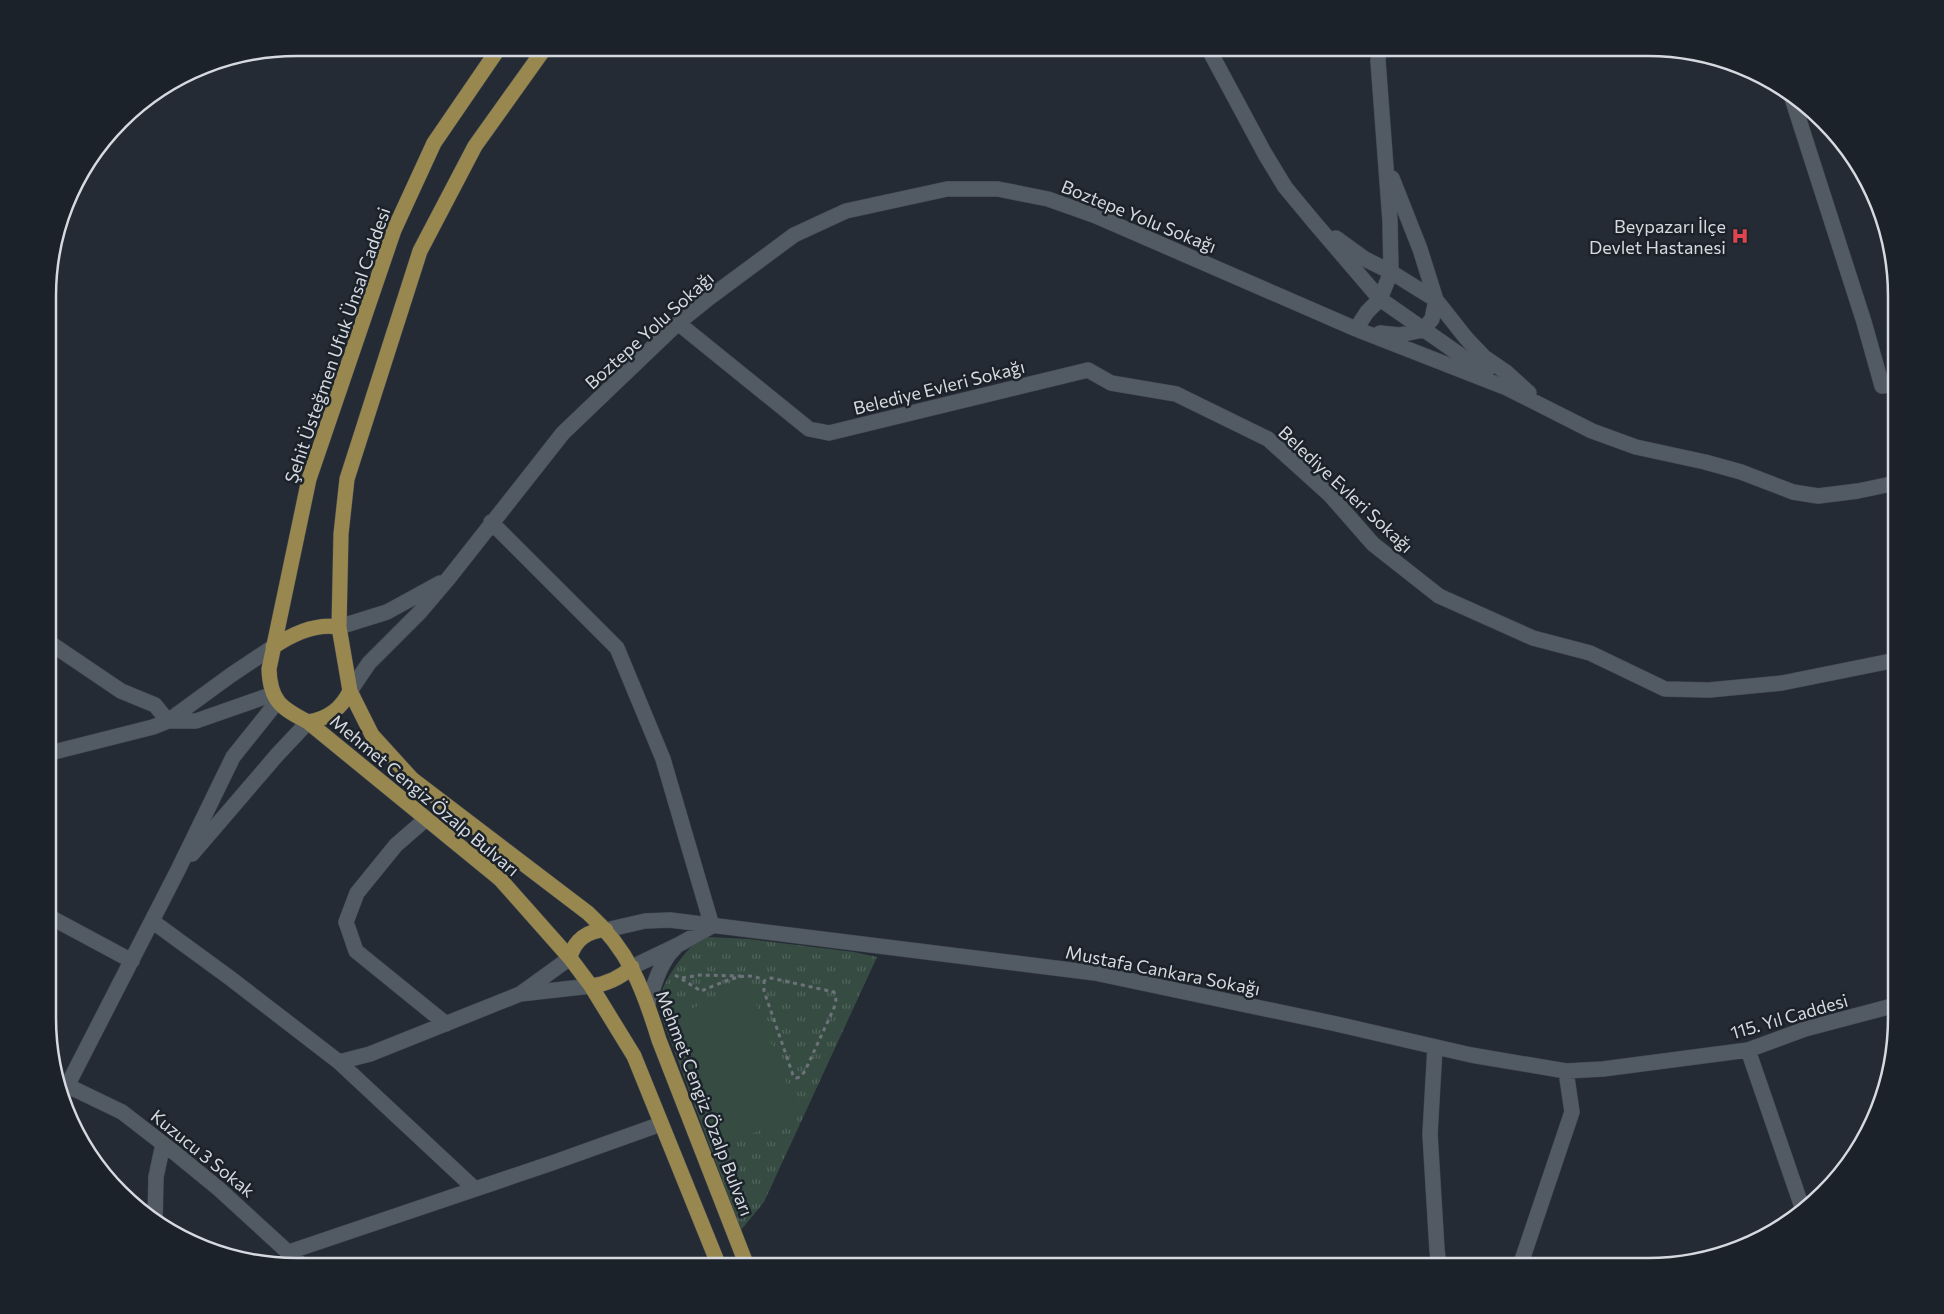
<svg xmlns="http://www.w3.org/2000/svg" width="1944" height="1314" font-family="Commissioner,sans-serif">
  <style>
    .park { fill: url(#park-tufts) }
    .garden { fill: #364c42 }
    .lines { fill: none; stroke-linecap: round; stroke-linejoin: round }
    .minor-casing { stroke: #42474f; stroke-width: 16 }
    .major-casing { stroke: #42474f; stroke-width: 16 }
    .path { stroke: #6d727a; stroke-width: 3; stroke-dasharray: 4 4; stroke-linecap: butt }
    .minor { stroke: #525a64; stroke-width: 15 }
    .major { stroke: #98874f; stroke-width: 15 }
    .labels { text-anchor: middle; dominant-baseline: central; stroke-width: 5; stroke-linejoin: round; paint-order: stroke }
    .street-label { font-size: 18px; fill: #d6dae0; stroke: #1b222a }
    .poi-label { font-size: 18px; fill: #d6dae0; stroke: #1b222a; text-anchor: end }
    .rim { fill: none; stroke: #d6dae0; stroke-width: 2.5 }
  </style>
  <defs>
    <pattern id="park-tufts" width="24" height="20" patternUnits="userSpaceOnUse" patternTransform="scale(1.25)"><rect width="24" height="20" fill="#364c42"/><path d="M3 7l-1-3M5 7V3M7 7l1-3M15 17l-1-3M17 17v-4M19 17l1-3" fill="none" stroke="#52655d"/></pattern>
  </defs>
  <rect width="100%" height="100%" fill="#252b34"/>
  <path class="park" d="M 710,937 L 748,939 L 854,952 L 877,957 L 764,1202 L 741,1230 L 662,1018 C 661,1013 659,1008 659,1003 C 659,987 683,952 696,943 C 700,940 705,938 710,937 Z"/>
  <path class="garden" d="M 749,986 L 799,1115 L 718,1147 L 668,1018 Z"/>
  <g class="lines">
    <g class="minor-casing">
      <path id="minor" d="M 1208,48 L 1265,154 L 1285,187 L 1314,222 L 1380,299 L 1486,373
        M 1791,95 L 1864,322 L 1882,386 L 1896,384
        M 1336,238 L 1365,259 L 1391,272 L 1436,300 L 1466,338 L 1484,357 L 1506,372 L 1529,393
        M 678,323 L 809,429 L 829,433 L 1088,370 L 1111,383 L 1176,394 L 1268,439 L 1330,495 L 1373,544 L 1439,596 L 1533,638 L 1590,653 L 1665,689 L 1709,690 L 1782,683 L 1896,660
        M 1356,329 L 1367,312 L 1380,299 L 1391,272 L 1390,221 L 1378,61 L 1379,48
        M 1380,333 L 1399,335 L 1423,330 L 1432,319 L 1436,300 L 1420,249 L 1392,178
        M 491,522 L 617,648 L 663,759 L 712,926
        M 339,627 L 387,612 L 440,583
        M 50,643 L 121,691 L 155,705 L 168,721 L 153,727 L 50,753
        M 350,691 L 369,663 L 420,612 L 448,579 L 563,433 L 678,323 L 709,298 L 794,235 L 846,211 L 947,189 L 998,189 L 1048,199 L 1096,216 L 1356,329 L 1507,388 L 1592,431 L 1636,447 L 1705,462 L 1741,472 L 1793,492 L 1818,496 L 1858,491 L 1896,483
        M 273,694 L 196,721 L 168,721 L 231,675 L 273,647
        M 426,819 L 396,845 L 357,893 L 346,922 L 356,951 L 446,1024
        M 192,854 L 277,755 L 308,722
        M 50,917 L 132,961
        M 152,921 L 230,978 L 339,1062 L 475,1189
        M 606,930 L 645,921 L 670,920 L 1095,973 L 1332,1023 L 1471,1055 L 1566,1071 L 1603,1069 L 1748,1050 L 1805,1029 L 1896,1005
        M 570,958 L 520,994 L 591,986
        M 632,967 L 678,945 L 712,926
        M 648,1004 C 654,985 660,962 675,948
        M 1435,1047 L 1430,1134 L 1437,1250 L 1439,1266
        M 1748,1050 L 1803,1210
        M 339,1062 L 370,1054 L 520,994
        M 68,1086 L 122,1112 L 175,1153 L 219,1189 L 303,1266
        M 64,1092 L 178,870 L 233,757 L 277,702
        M 155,1221 L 156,1177 L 163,1144
        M 289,1252 L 552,1163 L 661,1124
        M 1520,1266 L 1572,1112 L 1566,1071"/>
    </g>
    <g class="major-casing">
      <path id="major" d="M 499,48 L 434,143 L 394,230 L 309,479 L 269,669 C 270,701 281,708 308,722 L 500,879 L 570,958 L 591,986 L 634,1056 L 719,1266
        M 545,48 L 475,146 L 420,251 L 347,479 L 341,534 L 339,627 L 350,691 L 372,735 L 412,779 L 588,913 C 629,950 643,988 659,1040 L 747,1266
        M 273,647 C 292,634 316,623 339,627
        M 308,722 C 328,719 341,709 350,691
        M 570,958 C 574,940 588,930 606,930
        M 591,986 C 607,984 620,978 632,967"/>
    </g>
    <path class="path" d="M 675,975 L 701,991 C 720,984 747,968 764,981 L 764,991 L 793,1075 L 796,1078 L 800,1077 L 805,1071 L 834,1008 L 836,1000 L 834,992 L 771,978 L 764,981
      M 682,978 L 700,975 L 741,976"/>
    <use href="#minor" class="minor"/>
    <use href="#major" class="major"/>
  </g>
  <defs>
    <g id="hospital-bare" transform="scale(1.35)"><path d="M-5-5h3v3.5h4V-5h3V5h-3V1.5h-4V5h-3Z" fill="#e0444e" stroke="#1b222a" stroke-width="2.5" paint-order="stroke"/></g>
  </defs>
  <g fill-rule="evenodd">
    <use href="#hospital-bare" x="1740" y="236"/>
  </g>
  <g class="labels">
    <g class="street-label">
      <text transform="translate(1139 216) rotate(22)">Boztepe Yolu Sokağı</text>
      <text transform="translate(649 330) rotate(-42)">Boztepe Yolu Sokağı</text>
      <text transform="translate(337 345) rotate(-71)">Şehit Üsteğmen Ufuk Ünsal Caddesi</text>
      <text transform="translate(939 387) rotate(-14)">Belediye Evleri Sokağı</text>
      <text transform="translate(1346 489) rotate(43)">Belediye Evleri Sokağı</text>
      <text transform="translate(425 795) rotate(40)">Mehmet Cengiz Özalp Bulvarı</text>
      <text transform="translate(1163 970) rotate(11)">Mustafa Cankara Sokağı</text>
      <text transform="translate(1789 1016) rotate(-16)">115. Yıl Caddesi</text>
      <text transform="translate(705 1103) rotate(69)">Mehmet Cengiz Özalp Bulvarı</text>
      <text transform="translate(203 1153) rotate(39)">Kuzucu 3 Sokak</text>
    </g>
    <g class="poi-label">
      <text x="1726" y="226">Beypazarı İlçe<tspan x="1726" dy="21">Devlet Hastanesi</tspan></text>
    </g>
  </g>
  <path d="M0 0H1944V1314H0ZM296 56H1648A240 240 0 0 1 1888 296V1018A240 240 0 0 1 1648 1258H296A240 240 0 0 1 56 1018V296A240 240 0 0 1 296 56Z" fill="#1b222a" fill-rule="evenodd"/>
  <path class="rim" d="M296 56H1648A240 240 0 0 1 1888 296V1018A240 240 0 0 1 1648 1258H296A240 240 0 0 1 56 1018V296A240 240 0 0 1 296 56Z"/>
</svg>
